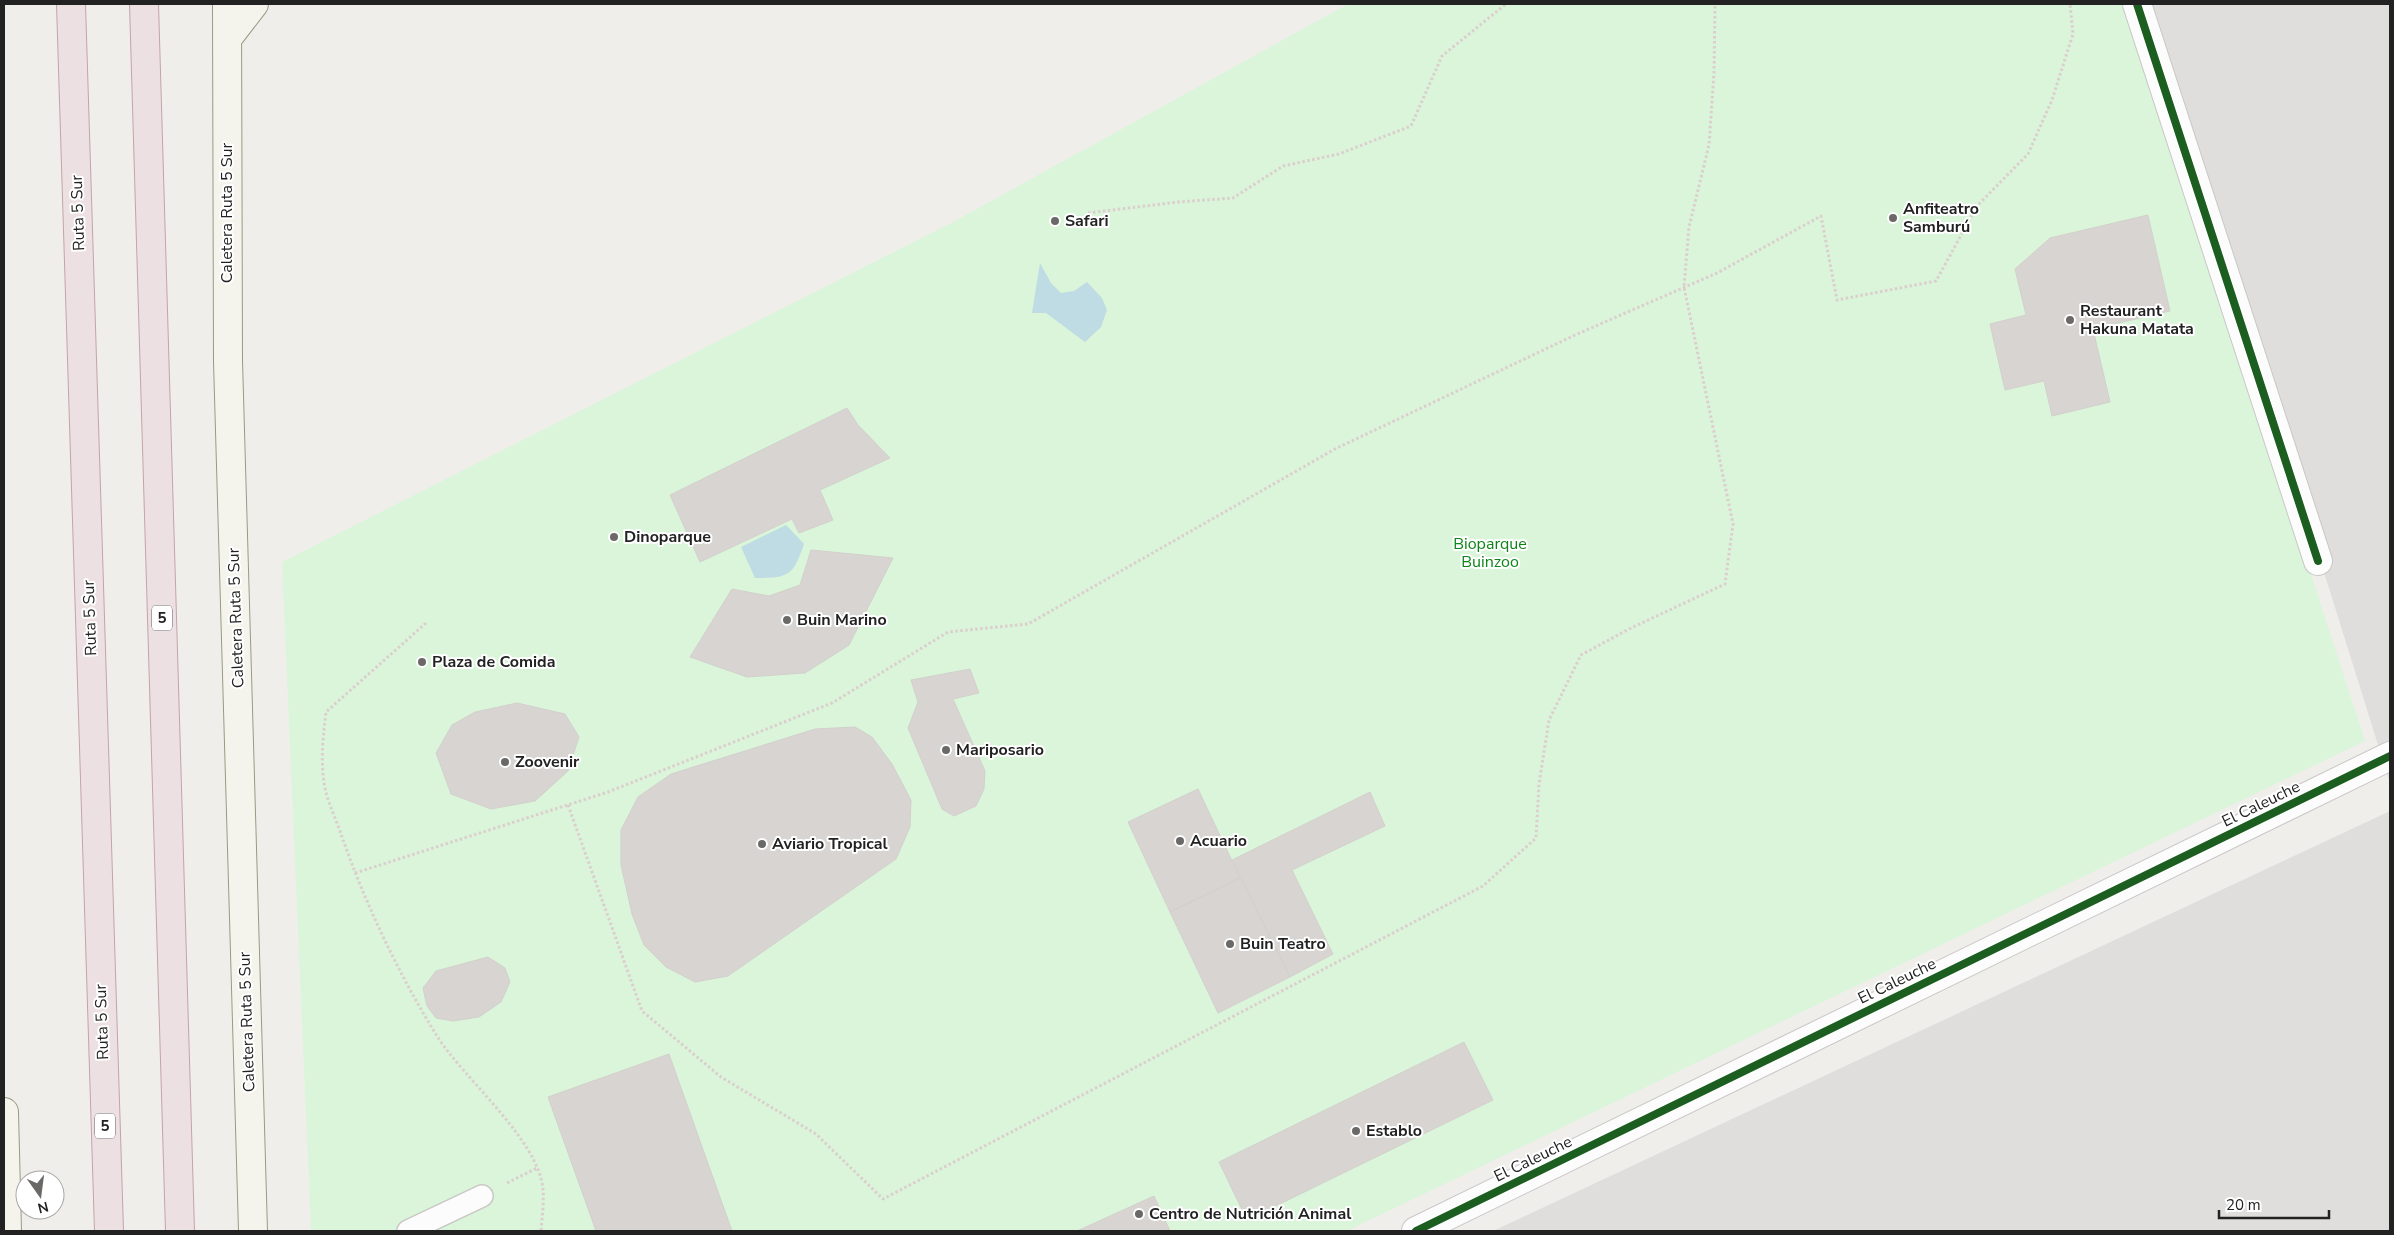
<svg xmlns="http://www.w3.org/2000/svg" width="2394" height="1235" font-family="'Nunito Sans',sans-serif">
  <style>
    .residential { fill: #dfdedc }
    .park { fill: #daf5da }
    .water { fill: #bfdbe3 }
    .building { fill: #d7d4d2; stroke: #d3d0cc }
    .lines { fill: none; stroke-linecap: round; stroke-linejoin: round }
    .lane-casing { stroke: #c9c8c7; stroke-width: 24 }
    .street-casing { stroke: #c9c8c7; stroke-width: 30 }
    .secondary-casing { stroke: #999a82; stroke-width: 30 }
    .highway-casing { stroke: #c5a2ac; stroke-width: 30 }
    .path { stroke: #dccecd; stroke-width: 3; stroke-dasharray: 2.5 2.5; stroke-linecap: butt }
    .lane { stroke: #fdfcfc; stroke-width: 21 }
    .street { stroke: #fdfcfc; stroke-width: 28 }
    .secondary { stroke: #f4f4ed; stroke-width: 28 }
    .highway { stroke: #ece0e2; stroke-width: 28 }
    .cycleway-casing { stroke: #fff; stroke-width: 11 }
    .cycleway { stroke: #1b5e20; stroke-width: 8 }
    .poi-dot { fill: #6a6968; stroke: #fff; stroke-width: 2 }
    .labels { text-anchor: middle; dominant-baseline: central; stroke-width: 4; stroke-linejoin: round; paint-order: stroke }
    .shield { fill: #fff; stroke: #646464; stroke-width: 1 }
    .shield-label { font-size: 15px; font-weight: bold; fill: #222 }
    .poi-label { font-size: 16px; font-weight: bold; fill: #222; stroke: #fff; text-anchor: start }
    .street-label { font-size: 16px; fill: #222; stroke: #fff }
    .park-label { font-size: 16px; fill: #0c8416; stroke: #fff }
  </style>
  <rect width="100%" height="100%" fill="#f0eeeb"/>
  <path class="residential" d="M 2146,4 L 2390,4 L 2390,783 Z
    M 2390,811 L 2390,1231 L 1493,1231 Z"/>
  <path class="park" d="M 1348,4 L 2127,4 L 2365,741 L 1347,1231 L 311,1231 L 282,562 L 955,221 Z"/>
  <path class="water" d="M 1040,263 L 1051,283 L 1061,293 L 1074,291 L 1087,282 L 1102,298 L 1107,310 L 1101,327 L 1085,342 L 1046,313 L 1032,313 Z
    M 786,525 L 804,544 C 793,576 789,578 755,578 L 741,547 Z"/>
  <path class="building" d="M 2148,215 L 2170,311 L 2093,329 L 2110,402 L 2052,416 L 2044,381 L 2005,390 L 1990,324 L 2026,315 L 2015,269 L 2050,238 Z
    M 847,408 L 858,425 L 890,458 L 820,490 L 833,520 L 799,533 L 792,519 L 700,562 L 670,495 Z
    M 811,550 L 893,558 L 849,645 L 805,673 L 747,677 L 690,657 L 732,589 L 769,596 L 800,585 Z
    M 970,669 L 979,693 L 953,699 L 985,771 L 984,789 L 976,806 L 954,816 L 942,809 L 908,728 L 918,702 L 911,680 Z
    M 517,703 L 565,714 L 579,737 L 568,771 L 535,801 L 491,809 L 451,794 L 436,753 L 452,725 L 475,712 Z
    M 855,727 L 872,737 L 892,764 L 911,800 L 910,827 L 896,859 L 728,976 L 695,982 L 666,967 L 644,945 L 632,914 L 621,865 L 621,830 L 638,797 L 671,774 L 815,729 Z
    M 1198,789 L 1240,878 L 1170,912 L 1128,822 Z
    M 1370,792 L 1385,826 L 1292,870 L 1333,954 L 1290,977 L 1232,860 Z
    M 1240,878 L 1290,977 L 1218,1013 L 1170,912 Z
    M 488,957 L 505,968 L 510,982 L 501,1002 L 479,1017 L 453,1021 L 436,1018 L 427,1006 L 423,988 L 436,971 Z
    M 1464,1042 L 1493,1100 L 1247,1220 L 1219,1162 Z
    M 669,1054 L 732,1231 L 596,1231 L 548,1097 Z
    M 1154,1196 L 1170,1231 L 1077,1231 Z"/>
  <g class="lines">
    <g class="lane-casing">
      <path id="lane" d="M 408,1231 L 482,1196"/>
    </g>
    <g class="street-casing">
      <path id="street" d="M 2137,4 L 2318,561
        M 1416,1231 L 2390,756"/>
    </g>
    <g class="secondary-casing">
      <path id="secondary" d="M 227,4 L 228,361 L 253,1231
        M 227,39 L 254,4
        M 4,1112 L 7,1231"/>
    </g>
    <g class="highway-casing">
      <path id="highway" d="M 71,4 L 109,1231
        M 144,4 L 180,1231"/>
    </g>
    <path class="path" d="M 1088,213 L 1178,202 L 1233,198 L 1283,166 L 1339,154 L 1411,126 L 1442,56 L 1506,4
      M 426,623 L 326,712 C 323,737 320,762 325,788 C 328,803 336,819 341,834 C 364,901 399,975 437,1036 C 463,1078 540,1141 543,1190 C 544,1203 542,1218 541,1231
      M 568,805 L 642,1011 L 721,1077 L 816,1134 L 883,1199 L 1483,886 L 1536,838 L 1539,784 L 1549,720 L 1581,655 L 1629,629 L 1725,584 L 1733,524 L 1684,287 L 1689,227 L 1709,145 L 1714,73 L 1715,4
      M 355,873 L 608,792 L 832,703 L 948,632 L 1028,624 L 1335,449 L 1575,335 L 1717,273 L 1821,216 L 1837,300 L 1936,281 L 1977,206 L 2028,154 L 2052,100 L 2073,34 L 2070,4
      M 507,1183 L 537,1168"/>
    <use href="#lane" class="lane"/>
    <use href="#street" class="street"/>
    <use href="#secondary" class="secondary"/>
    <use href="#highway" class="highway"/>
    <g class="cycleway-casing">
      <path id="cycleway" d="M 2137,4 L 2318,561
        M 1416,1231 L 2390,756"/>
    </g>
    <use href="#cycleway" class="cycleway"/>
  </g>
  <g class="poi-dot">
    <circle cx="1893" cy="218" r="5"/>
    <circle cx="1055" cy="221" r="5"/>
    <circle cx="2070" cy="320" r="5"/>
    <circle cx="614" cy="537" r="5"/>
    <circle cx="787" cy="620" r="5"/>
    <circle cx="422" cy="662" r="5"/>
    <circle cx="946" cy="750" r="5"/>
    <circle cx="505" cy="762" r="5"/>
    <circle cx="1180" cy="841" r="5"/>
    <circle cx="762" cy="844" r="5"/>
    <circle cx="1230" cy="944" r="5"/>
    <circle cx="1356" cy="1131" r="5"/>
    <circle cx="1139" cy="1214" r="5"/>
  </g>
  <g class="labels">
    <g class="shield">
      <rect x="152" y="605.5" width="20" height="25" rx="4"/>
      <rect x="95" y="1113.5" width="20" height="25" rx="4"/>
    </g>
    <g class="shield-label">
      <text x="162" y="618">5</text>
      <text x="105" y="1126">5</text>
    </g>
    <g class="poi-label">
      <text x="1903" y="209">Anfiteatro<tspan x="1903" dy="18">Samburú</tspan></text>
      <text x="1065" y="221">Safari</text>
      <text x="2080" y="311">Restaurant<tspan x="2080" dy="18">Hakuna Matata</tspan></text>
      <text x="624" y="537">Dinoparque</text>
      <text x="797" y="620">Buin Marino</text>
      <text x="432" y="662">Plaza de Comida</text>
      <text x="956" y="750">Mariposario</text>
      <text x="515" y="762">Zoovenir</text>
      <text x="1190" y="841">Acuario</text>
      <text x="772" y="844">Aviario Tropical</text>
      <text x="1240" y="944">Buin Teatro</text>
      <text x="1366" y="1131">Establo</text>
      <text x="1149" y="1214">Centro de Nutrición Animal</text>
    </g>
    <g class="street-label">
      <text transform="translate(78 213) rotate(-92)">Ruta 5 Sur</text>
      <text transform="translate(227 213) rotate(-90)">Caletera Ruta 5 Sur</text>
      <text transform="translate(90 618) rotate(-92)">Ruta 5 Sur</text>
      <text transform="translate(236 618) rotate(-92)">Caletera Ruta 5 Sur</text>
      <text transform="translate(2261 804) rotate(-26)">El Caleuche</text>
      <text transform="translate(1897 981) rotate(-26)">El Caleuche</text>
      <text transform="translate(102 1022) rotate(-92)">Ruta 5 Sur</text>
      <text transform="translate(247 1022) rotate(-92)">Caletera Ruta 5 Sur</text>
      <text transform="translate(1533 1159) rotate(-26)">El Caleuche</text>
    </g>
    <g class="park-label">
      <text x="1490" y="544">Bioparque<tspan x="1490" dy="18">Buinzoo</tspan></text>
    </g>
  </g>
  <rect width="2394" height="1235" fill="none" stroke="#222222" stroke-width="10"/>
  <g transform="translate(40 1195) rotate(166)"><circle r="24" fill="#ffffff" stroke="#a7a7a7"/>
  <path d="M0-4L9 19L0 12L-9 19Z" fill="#6a6968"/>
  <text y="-8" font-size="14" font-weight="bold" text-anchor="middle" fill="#222222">N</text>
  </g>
  <path d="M2219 1210v8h110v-8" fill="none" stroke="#222222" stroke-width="2.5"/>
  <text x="2226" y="1210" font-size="15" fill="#222222" stroke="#ffffff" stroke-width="4" paint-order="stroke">20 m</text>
</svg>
